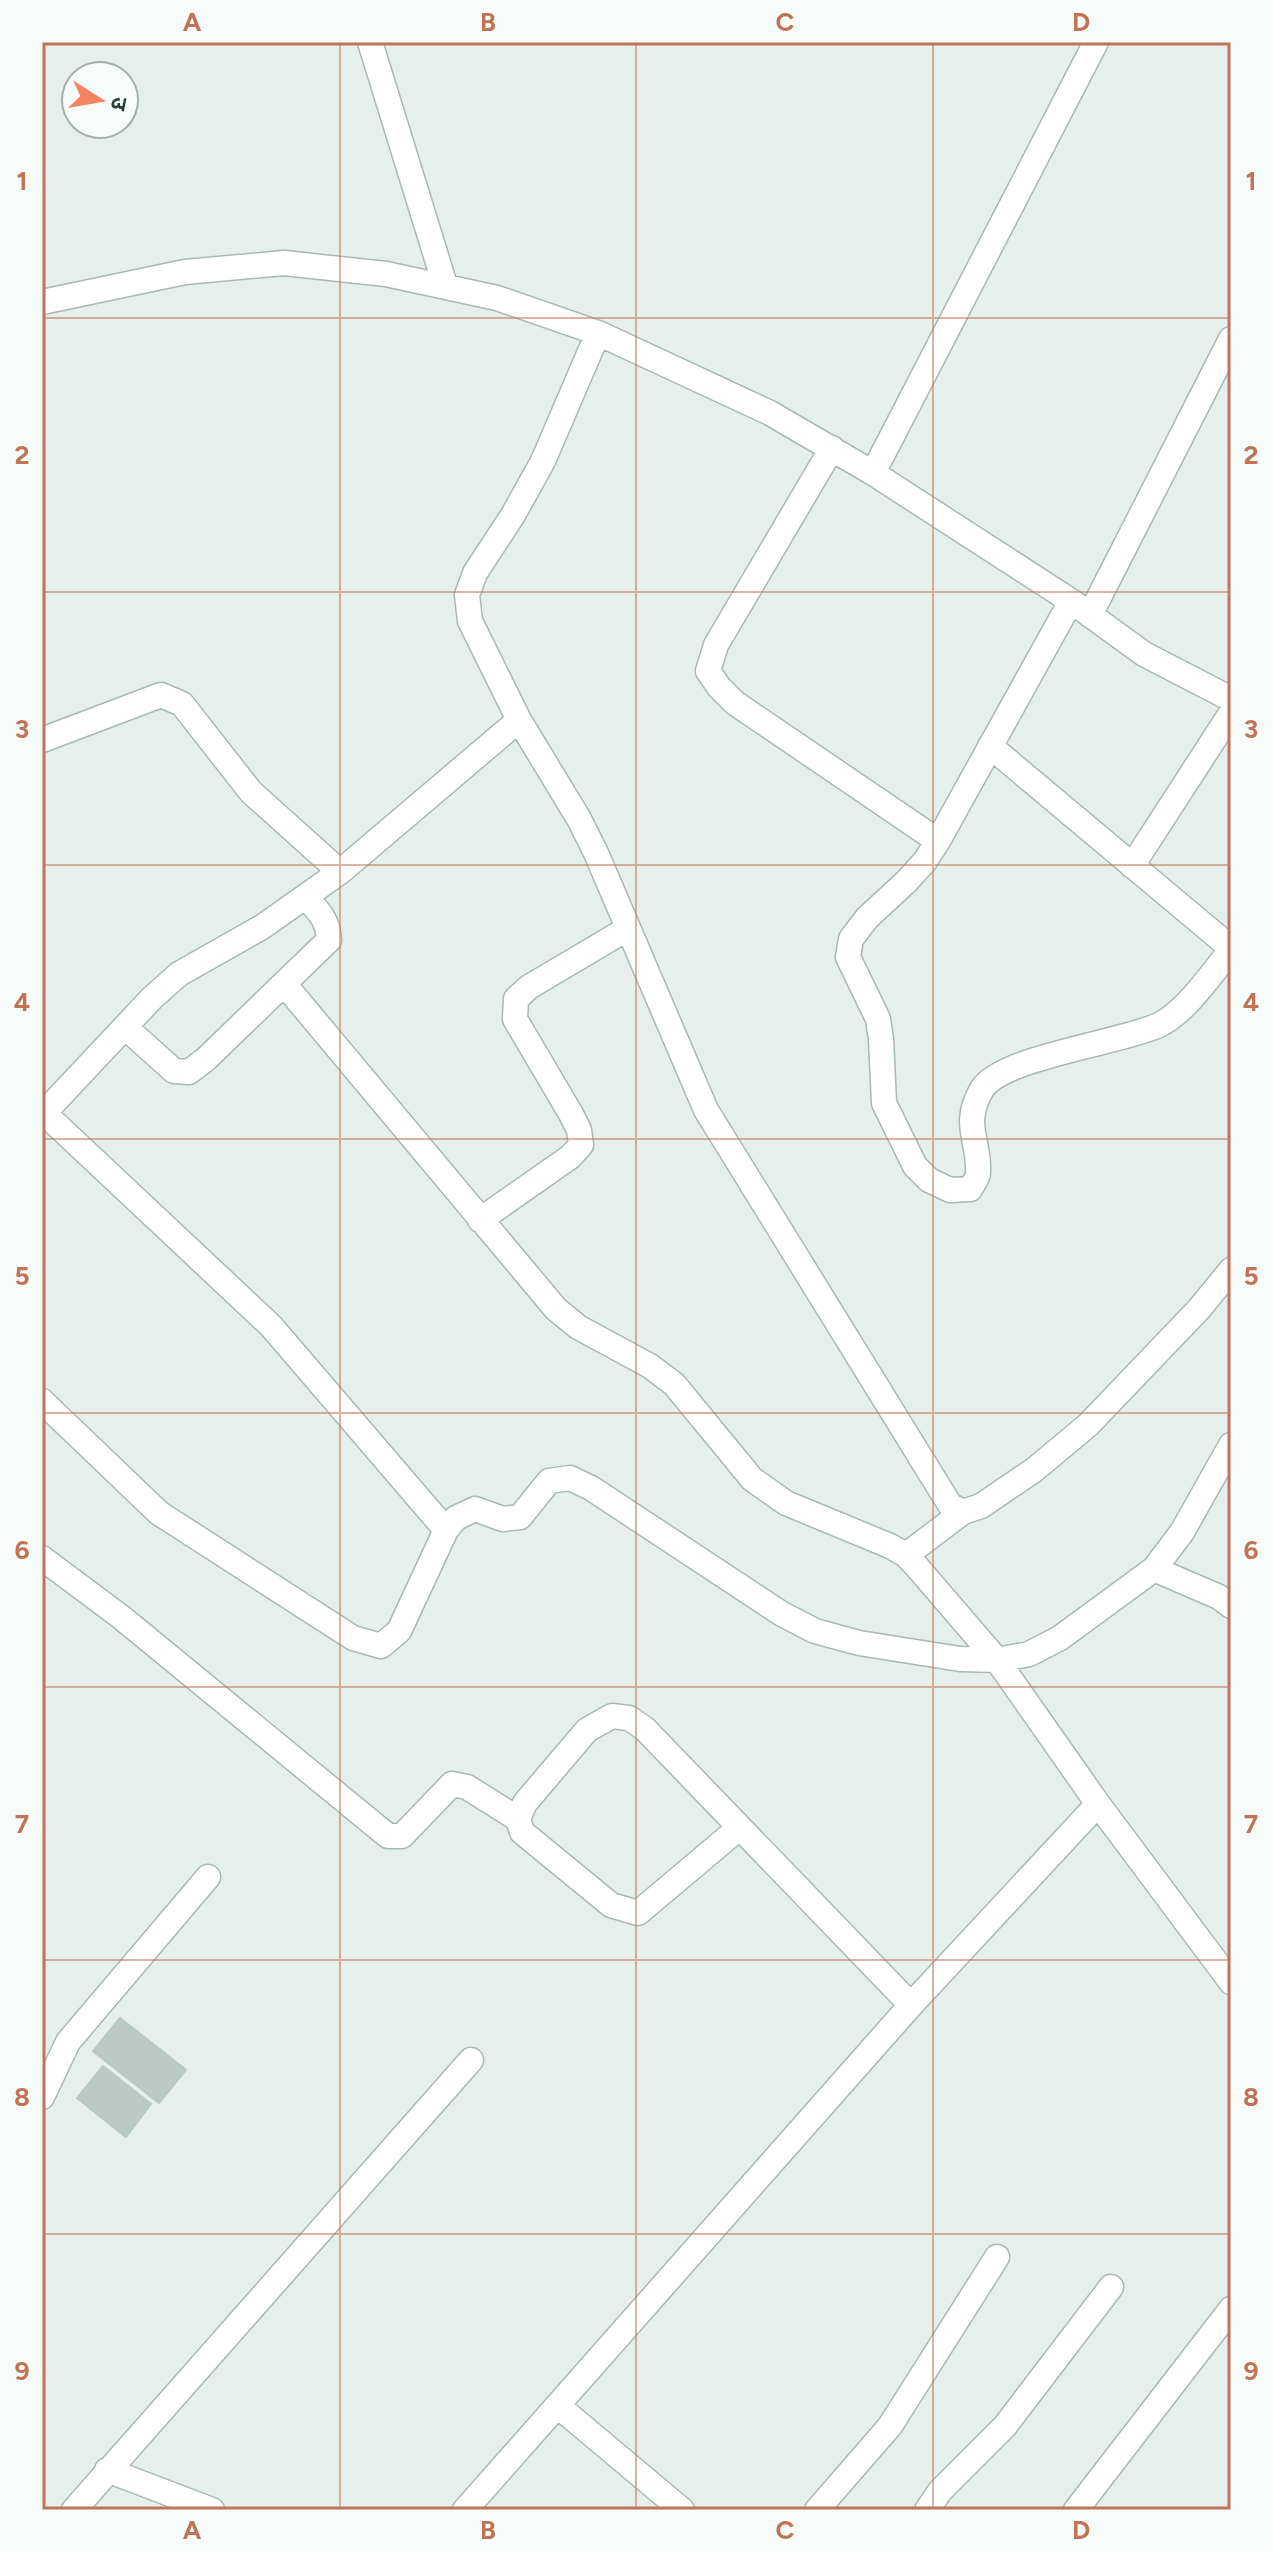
<svg xmlns="http://www.w3.org/2000/svg" width="1273" height="2552" font-family="Figtree,'Noto Sans Devanagari',sans-serif">
  <style>
    .building { fill: #bbcac4; stroke: #b8c9c2; stroke-width: 2 }
    .lines { fill: none; stroke-linecap: round; stroke-linejoin: round }
    .street-casing { stroke: #a8b8b2; stroke-width: 27 }
    .street { stroke: #fff; stroke-width: 24 }
    .grid { fill: none; stroke: #c07456; stroke-width: 2; stroke-opacity: 0.55 }
    .neatline { fill: none; stroke: #c07456; stroke-width: 3 }
    .grid-label { font-size: 26px; text-anchor: middle; font-weight: bold; fill: #c07456 }
  </style>
  <rect width="100%" height="100%" fill="#e6efeb"/>
  <path class="building" d="M 120,2018 L 186,2070 L 159,2103 L 93,2051 Z
    M 103,2066 L 151,2104 L 126,2137 L 77,2098 Z"/>
  <g class="lines">
    <g class="street-casing">
      <path id="street" d="M 370,42 L 445,285
        M 42,302 L 185,272 L 284,263 L 386,274 L 497,298 L 598,333 L 770,413 L 873,473 L 1071,601 L 1144,654 L 1231,699
        M 598,333 L 543,461 L 513,515 L 475,573 L 467,595 L 470,621 L 519,720 L 579,819 L 596,853 L 706,1110 L 950,1505 L 963,1512 L 981,1506 L 1034,1470 L 1088,1425 L 1199,1309 L 1231,1270
        M 832,448 L 716,645 L 708,671 L 719,687 L 735,703 L 938,841
        M 873,473 L 1096,42
        M 1071,601 L 938,841 L 925,861 L 907,881 L 867,918 L 851,939 L 848,957 L 878,1019 L 881,1039 L 884,1103 L 915,1166 L 929,1180 L 950,1190 L 970,1189 C 973,1184 978,1178 978,1173 C 980,1140 961,1125 982,1089 C 1002,1057 1120,1043 1159,1025 C 1186,1012 1212,973 1231,950
        M 1090,615 L 1231,339
        M 42,740 L 161,695 L 182,704 L 251,792 L 340,872
        M 990,746 L 1231,948
        M 1132,866 L 1231,713
        M 285,985 L 556,1309 L 578,1327 L 650,1366 L 674,1384 L 752,1479 L 786,1503 L 890,1546 L 906,1555 L 918,1568 L 997,1660 L 1098,1804 L 1231,1982
        M 125,1027 L 174,1071 L 189,1072 L 206,1059 L 329,940 C 328,920 319,911 305,897
        M 42,1111 L 271,1326 L 446,1530
        M 44,1113 L 152,998 L 179,974 L 262,927 L 340,872 L 519,720
        M 480,1220 L 570,1157 L 581,1145 L 579,1130 L 571,1114 L 515,1019 L 516,999 L 529,987 L 627,929
        M 42,1401 L 159,1513 L 353,1638 L 381,1646 L 399,1631 L 446,1530 L 456,1518 L 475,1509 L 503,1519 L 520,1517 L 549,1481 L 570,1478 L 591,1488 L 782,1614 L 815,1631 L 859,1643 L 960,1659 L 997,1660 L 1029,1654 L 1060,1638 L 1154,1569 L 1182,1532 L 1231,1445
        M 906,1555 L 963,1512
        M 42,1558 L 121,1617 L 388,1836 L 402,1836 L 452,1784 L 467,1787 L 518,1819
        M 1154,1569 L 1219,1597 L 1231,1606
        M 739,1828 L 638,1913 L 611,1905 L 522,1832 L 518,1819 L 525,1803 L 587,1730 L 612,1716 L 629,1718 L 645,1729 L 911,2005
        M 42,2097 L 68,2042 L 208,1877
        M 558,2406 L 682,2510
        M 107,2470 L 212,2510
        M 74,2510 L 471,2060
        M 465,2510 L 911,2005 L 1098,1804
        M 817,2510 L 890,2426 L 997,2257
        M 927,2510 L 940,2491 L 1005,2426 L 1111,2287
        M 1076,2510 L 1231,2309"/>
    </g>
    <use href="#street" class="street"/>
  </g>
  <path class="grid" d="M 340,42 L 340,2510M 636,42 L 636,2510M 933,42 L 933,2510M 42,318 L 1231,318M 42,592 L 1231,592M 42,865 L 1231,865M 42,1139 L 1231,1139M 42,1413 L 1231,1413M 42,1687 L 1231,1687M 42,1960 L 1231,1960M 42,2234 L 1231,2234"/>
  <rect width="1273" height="2552" fill="none" stroke="#f7fbf9" stroke-width="88"/>
  <g transform="translate(100 100) rotate(101)"><circle r="38" fill="#f7fbf9" stroke="#a3b1ad" stroke-width="2"/>
  <path d="M0-6L14 30L0 20L-14 30Z" fill="#f4845f"/>
  <text y="-12" font-size="22" font-weight="bold" text-anchor="middle" fill="#24423a">उ</text>
  </g>
  <rect x="44" y="44" width="1185" height="2464" class="neatline"/>
  <g class="grid-label">
    <text x="192" y="31">A</text>
    <text x="488" y="31">B</text>
    <text x="785" y="31">C</text>
    <text x="1081" y="31">D</text>
    <text x="22" y="190">1</text>
    <text x="1251" y="190">1</text>
    <text x="22" y="464">2</text>
    <text x="1251" y="464">2</text>
    <text x="22" y="738">3</text>
    <text x="1251" y="738">3</text>
    <text x="22" y="1011">4</text>
    <text x="1251" y="1011">4</text>
    <text x="22" y="1285">5</text>
    <text x="1251" y="1285">5</text>
    <text x="22" y="1559">6</text>
    <text x="1251" y="1559">6</text>
    <text x="22" y="1833">7</text>
    <text x="1251" y="1833">7</text>
    <text x="22" y="2106">8</text>
    <text x="1251" y="2106">8</text>
    <text x="22" y="2380">9</text>
    <text x="1251" y="2380">9</text>
    <text x="192" y="2539">A</text>
    <text x="488" y="2539">B</text>
    <text x="785" y="2539">C</text>
    <text x="1081" y="2539">D</text>
  </g>
</svg>
